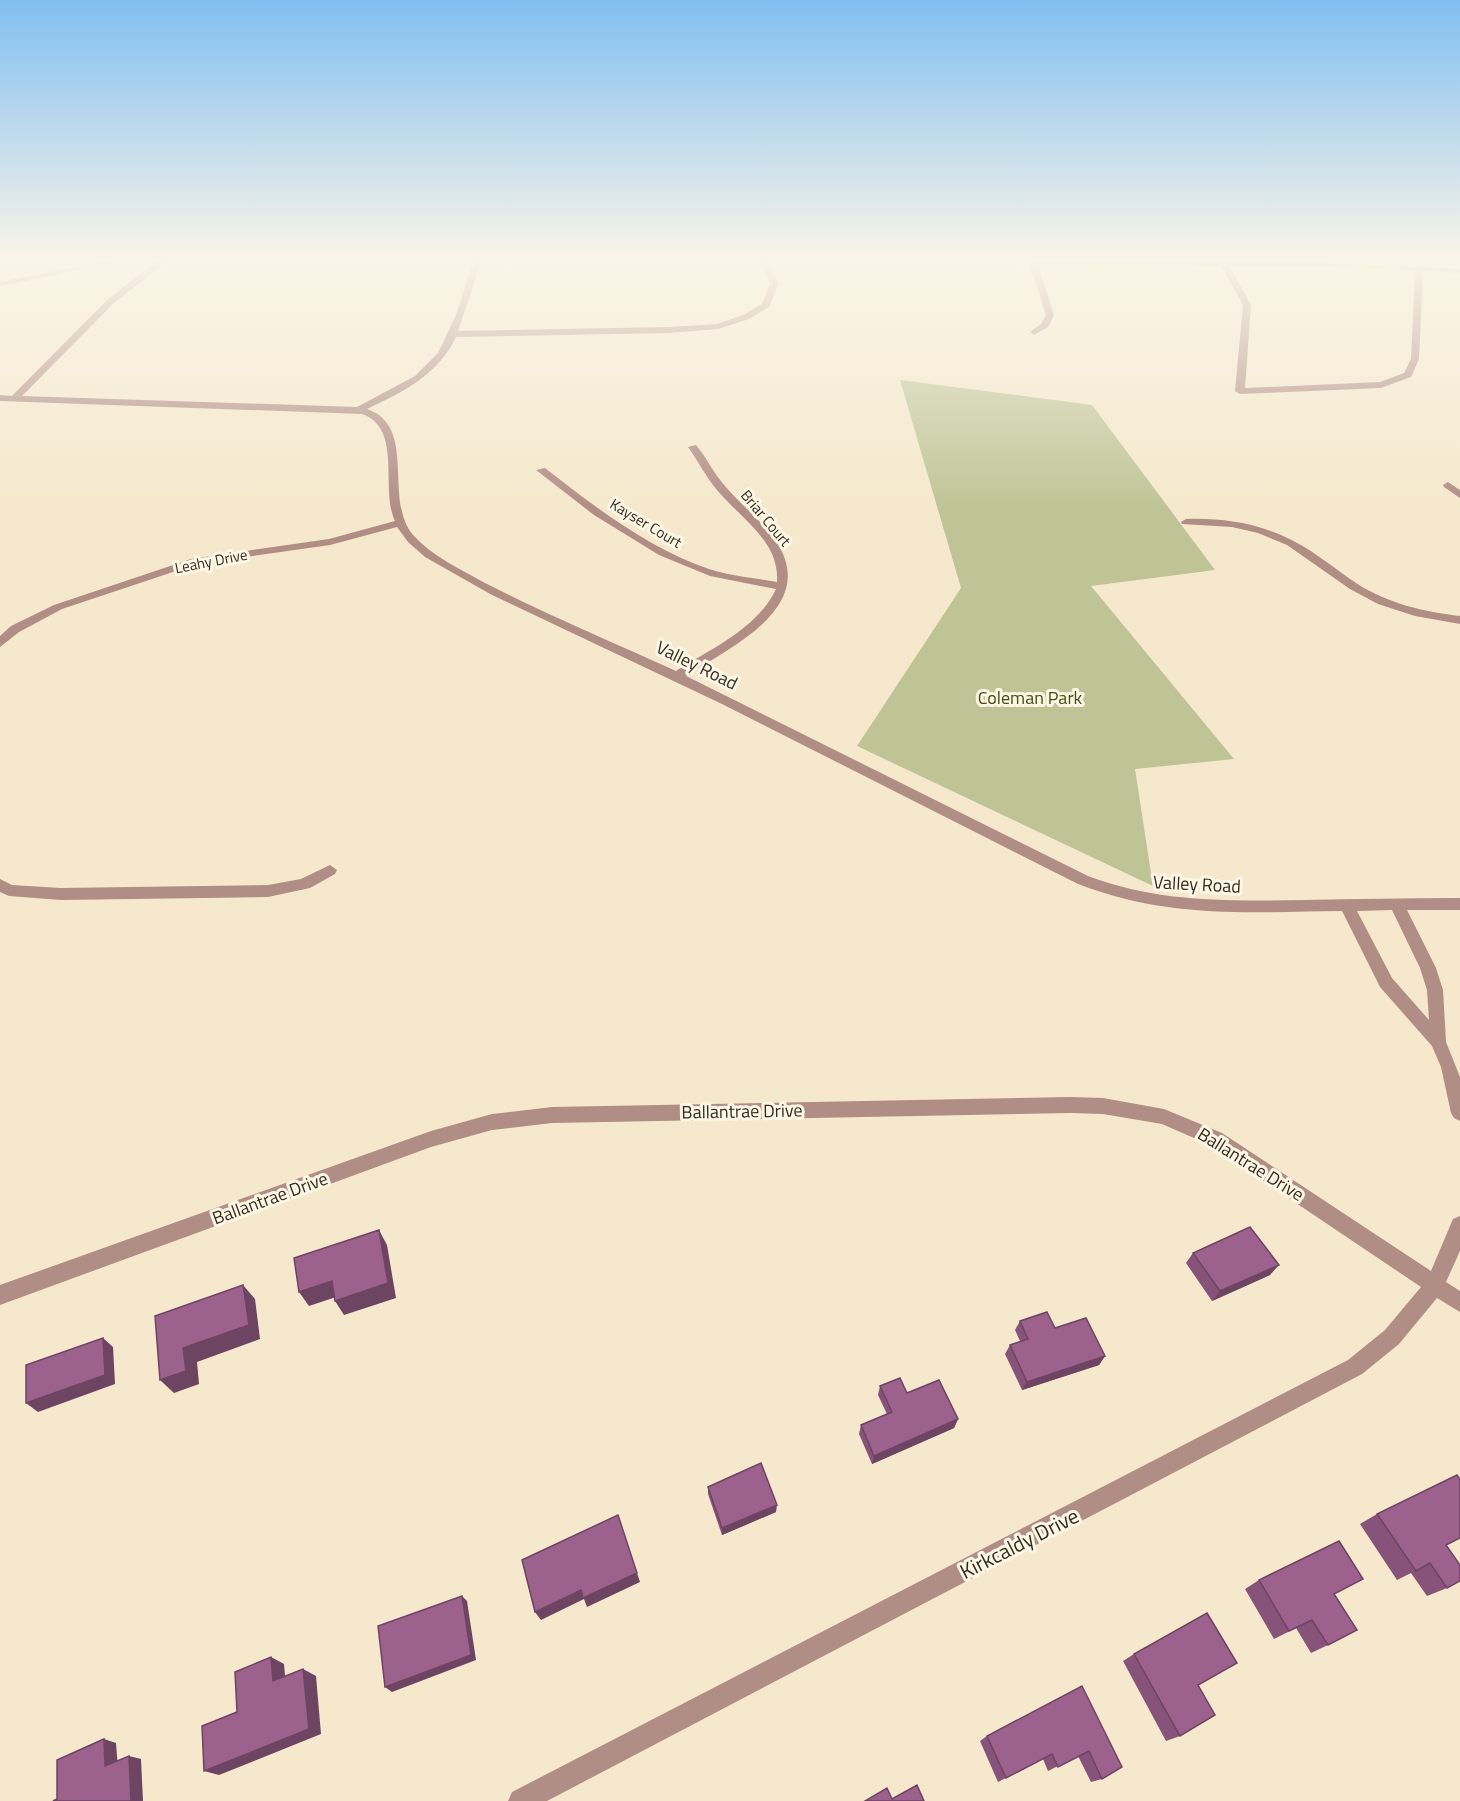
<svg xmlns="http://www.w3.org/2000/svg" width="1460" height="1801" font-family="'Titillium Web',sans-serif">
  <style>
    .green { fill: #bec496 }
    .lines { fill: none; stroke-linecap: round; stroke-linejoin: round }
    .minor { fill: #b08d85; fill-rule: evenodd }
    .wall { fill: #87537a }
    .shaded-wall { fill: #6e4463 }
    .building { fill: #9d618e; stroke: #6e4463; stroke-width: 1.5 }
    .labels { text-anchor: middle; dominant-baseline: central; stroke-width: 6; stroke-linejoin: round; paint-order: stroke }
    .far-street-label { font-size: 15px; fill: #322d22; stroke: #fef6e5 }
    .street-label { font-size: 18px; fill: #322d22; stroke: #fef6e5 }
    .park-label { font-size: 18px; fill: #464b13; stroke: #fef6e5 }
    .near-street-label { font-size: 21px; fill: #322d22; stroke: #fef6e5 }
  </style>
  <rect width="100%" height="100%" fill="#f5e8cc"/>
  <path class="green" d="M 900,380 L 1092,405 L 1215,570 L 1091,586 L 1234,759 L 1135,769 L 1153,886 L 857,746 L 961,588 Z"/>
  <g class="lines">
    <path class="minor" d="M 116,259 L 134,259 L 0,286 L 0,282 Z
      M 147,259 L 159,261 L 174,259 L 159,268 L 114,303 L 22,396 L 357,407 L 415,376 L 438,353 L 456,315 L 474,259 L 482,259 L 458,331 L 668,327 L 717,324 L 743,315 L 762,304 L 770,284 L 760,259 L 768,259 L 778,284 L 769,307 L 749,319 L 718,329 L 668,333 L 456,337 C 438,375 403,392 367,409 C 418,426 383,500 413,535 C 432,556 460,569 485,583 C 547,615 612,642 676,671 C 711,649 758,628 776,589 L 710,576 L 659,555 L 594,515 L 536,470 L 545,468 C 595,507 648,548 709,569 C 731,576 754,578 777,582 C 780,541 740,518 717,490 C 706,477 698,461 688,447 L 696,445 C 707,458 714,474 725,486 C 741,505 761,520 775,540 C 821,606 732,646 686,676 L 1088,876 C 1159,903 1230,901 1305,900 C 1356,899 1408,898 1460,898 L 1460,910 L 1407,910 L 1436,968 L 1443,990 L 1446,1042 L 1460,1077 L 1460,1121 L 1454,1118 L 1451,1113 L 1441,1067 L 1432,1046 L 1380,987 L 1342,911 C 1247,912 1169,919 1078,884 L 722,704 L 492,595 L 425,557 L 408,542 L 397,527 L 330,545 L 197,564 L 62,609 L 19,632 L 0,647 L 0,636 L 11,626 L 54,605 L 191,559 L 329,539 L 395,521 C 380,490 403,428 362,414 L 0,401 L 0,395 L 12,396 L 108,299 L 152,265 ZM 1392,910 L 1420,968 L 1427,990 L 1429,1020 L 1392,978 L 1357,911 Z
      M 1028,259 L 1225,259 L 1413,266 L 1407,259 L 1415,259 L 1421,267 L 1460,269 L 1460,273 L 1423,271 L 1419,359 L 1411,377 L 1381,388 L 1240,394 L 1235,391 L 1243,305 L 1221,266 L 1038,264 L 1054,315 L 1048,327 L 1034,335 L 1030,332 L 1041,324 L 1046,315 ZM 1229,266 L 1328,266 L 1415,271 L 1411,359 L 1404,373 L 1380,382 L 1245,388 L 1251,305 Z
      M 1448,482 L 1460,490 L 1460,498 L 1444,487 L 1443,485 Z
      M 1186,519 C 1218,518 1251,522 1281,535 C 1310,547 1333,568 1359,585 C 1390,604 1425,612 1460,616 L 1460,624 L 1415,616 L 1378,604 L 1350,589 L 1287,545 L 1258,533 L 1232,527 L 1182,524 L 1181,522 Z
      M 330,865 L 337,870 L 335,874 L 310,888 L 268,897 L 61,900 L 9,896 L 0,892 L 0,879 L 12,885 L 61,888 L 268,885 L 301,879 Z
      M 1071,1097 L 1103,1098 L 1164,1109 L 1222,1133 L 1431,1271 L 1453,1219 L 1460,1216 L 1460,1251 L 1446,1282 L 1460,1291 L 1460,1312 L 1437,1298 L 1399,1344 L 1362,1374 L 547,1801 L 508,1801 L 512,1792 L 1348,1360 L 1385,1330 L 1421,1287 L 1210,1145 L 1162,1124 L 1103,1114 L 1071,1113 L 552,1123 L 492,1130 L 431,1147 L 0,1305 L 0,1285 L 431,1131 L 492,1114 L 552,1107 Z"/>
  </g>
  <path class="wall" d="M 1193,1253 L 1270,1275 L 1212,1301 L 1186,1263 Z
    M 1020,1321 L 1055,1328 L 1105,1356 L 1099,1365 L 1022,1390 L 1005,1354 L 1010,1345 L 1020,1341 L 1015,1330 Z
    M 880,1386 L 907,1393 L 958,1419 L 954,1428 L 872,1464 L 859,1434 L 861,1425 L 887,1414 L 878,1395 Z
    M 708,1487 L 776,1512 L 722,1535 L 708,1494 Z
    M 1377,1514 L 1446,1545 L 1447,1588 L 1427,1596 L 1411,1573 L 1397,1580 L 1360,1524 Z
    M 1259,1580 L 1334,1594 L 1328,1645 L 1311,1653 L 1296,1628 L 1274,1639 L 1245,1589 Z
    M 1134,1654 L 1198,1685 L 1180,1736 L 1166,1741 L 1123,1661 Z
    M 1082,1686 L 1102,1779 L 1091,1782 L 1078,1756 L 1048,1771 L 1043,1759 L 998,1782 L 980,1741 L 987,1736 Z"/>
  <path class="shaded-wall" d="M 379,1230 L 387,1245 L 396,1298 L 344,1315 L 335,1301 Z
    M 1279,1265 L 1270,1275 L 1212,1301 L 1220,1291 Z
    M 332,1281 L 342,1295 L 309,1306 L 299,1292 Z
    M 243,1285 L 255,1299 L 260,1339 L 197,1362 L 199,1384 L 174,1393 L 160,1380 L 183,1348 Z
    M 103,1338 L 113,1347 L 115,1384 L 38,1412 L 26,1403 Z
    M 1105,1356 L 1099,1365 L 1022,1390 L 1027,1382 Z
    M 958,1419 L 954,1428 L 872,1464 L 874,1456 Z
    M 777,1505 L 776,1512 L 722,1535 L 722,1528 Z
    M 637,1573 L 640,1582 L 587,1607 L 584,1599 L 541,1620 L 535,1612 L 581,1590 Z
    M 462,1596 L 467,1601 L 476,1660 L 392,1692 L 385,1687 Z
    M 271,1657 L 284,1664 L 286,1687 L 273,1681 Z
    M 303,1669 L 316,1676 L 321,1734 L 219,1775 L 204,1771 Z
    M 104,1739 L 116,1743 L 118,1769 L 105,1766 Z
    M 129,1756 L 141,1759 L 143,1801 L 131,1801 Z"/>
  <path class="building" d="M 1250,1227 L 1279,1265 L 1220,1291 L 1193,1253 Z
    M 379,1230 L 388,1283 L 335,1301 L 332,1281 L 299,1292 L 294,1258 Z
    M 243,1285 L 249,1325 L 183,1348 L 186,1371 L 160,1380 L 155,1316 Z
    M 1047,1312 L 1055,1328 L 1086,1318 L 1105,1356 L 1027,1382 L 1010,1345 L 1028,1339 L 1020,1321 Z
    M 103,1338 L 105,1375 L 26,1403 L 26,1365 Z
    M 900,1378 L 907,1393 L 939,1380 L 958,1419 L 874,1456 L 861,1425 L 892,1412 L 880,1386 Z
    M 761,1463 L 777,1505 L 722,1528 L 708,1487 Z
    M 1457,1475 L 1460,1479 L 1460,1538 L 1446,1545 L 1460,1565 L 1460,1581 L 1447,1588 L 1430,1563 L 1416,1571 L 1377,1514 Z
    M 618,1515 L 637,1573 L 583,1598 L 581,1590 L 535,1612 L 522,1560 Z
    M 1339,1541 L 1363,1579 L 1334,1594 L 1357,1630 L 1328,1645 L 1312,1620 L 1289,1631 L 1259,1580 Z
    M 462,1596 L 471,1655 L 385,1687 L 378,1626 Z
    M 1207,1613 L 1237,1663 L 1198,1685 L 1215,1715 L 1180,1736 L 1134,1654 Z
    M 271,1657 L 273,1681 L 303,1669 L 309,1729 L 204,1771 L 202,1726 L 237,1712 L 235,1672 Z
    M 1082,1686 L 1122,1767 L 1102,1779 L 1089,1751 L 1058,1767 L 1052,1754 L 1006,1778 L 987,1736 Z
    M 104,1739 L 105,1766 L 129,1756 L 131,1801 L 53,1801 L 57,1799 L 57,1760 Z
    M 917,1785 L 924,1801 L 865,1801 L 887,1788 L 892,1799 Z"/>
  <linearGradient id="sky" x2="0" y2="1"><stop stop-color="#81bff1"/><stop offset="0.51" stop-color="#faf5e8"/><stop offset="1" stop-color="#faf5e8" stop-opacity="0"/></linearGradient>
  <rect width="1460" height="511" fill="url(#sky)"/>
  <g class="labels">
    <g class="far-street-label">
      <text transform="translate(766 518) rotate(50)">Briar Court</text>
      <text transform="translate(646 523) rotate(31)">Kayser Court</text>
      <text transform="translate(211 561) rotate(-11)">Leahy Drive</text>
    </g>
    <g class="street-label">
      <text transform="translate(697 665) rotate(26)">Valley Road</text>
      <text transform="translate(1197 884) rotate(3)">Valley Road</text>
      <text transform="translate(742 1111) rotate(-1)">Ballantrae Drive</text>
      <text transform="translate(1251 1164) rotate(32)">Ballantrae Drive</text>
      <text transform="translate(270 1198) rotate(-20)">Ballantrae Drive</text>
    </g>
    <g class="park-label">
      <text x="1030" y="697">Coleman Park</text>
    </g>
    <g class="near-street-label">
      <text transform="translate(1019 1543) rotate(-27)">Kirkcaldy Drive</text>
    </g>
  </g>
</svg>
